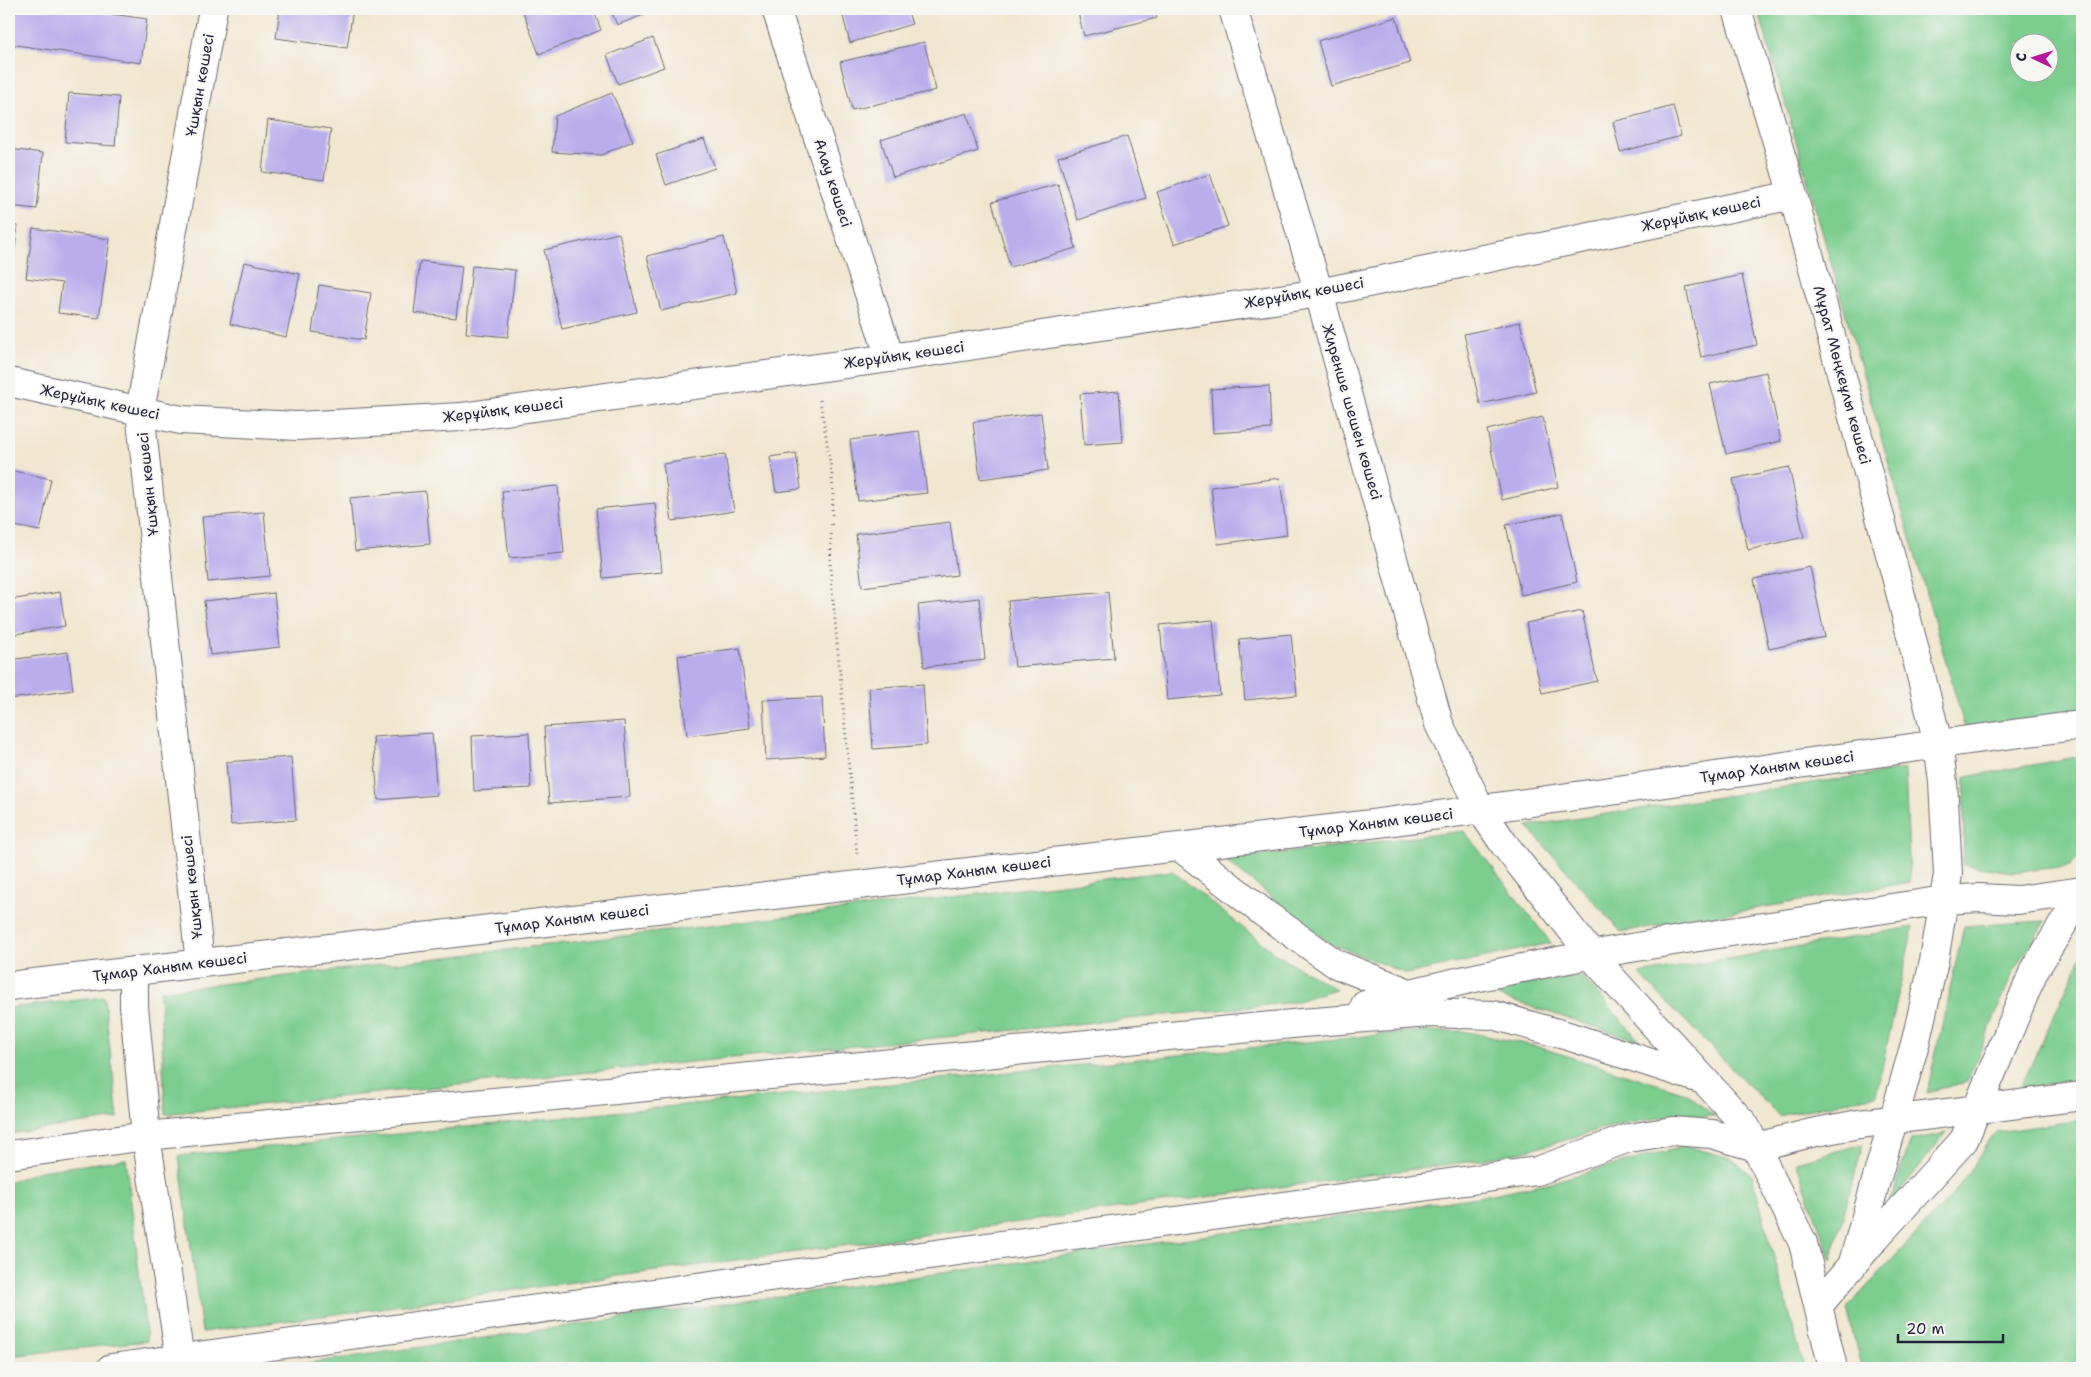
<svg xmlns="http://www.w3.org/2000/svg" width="2091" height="1377" font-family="'Shantell Sans',sans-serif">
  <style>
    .green { fill: #7ccd8e; stroke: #4f7864; fill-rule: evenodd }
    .building { fill: #bbadec }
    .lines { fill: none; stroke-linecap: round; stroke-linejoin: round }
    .minor-casing { stroke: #6a676f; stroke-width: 30 }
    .path { stroke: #6a676f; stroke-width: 3; stroke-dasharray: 1 4; stroke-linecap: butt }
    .minor { stroke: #fff; stroke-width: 28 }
    .labels { text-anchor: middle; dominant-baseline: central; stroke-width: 4; stroke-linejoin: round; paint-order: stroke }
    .street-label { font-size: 15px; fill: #22223b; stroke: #f6f6f2 }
  </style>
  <rect width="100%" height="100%" fill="#f6f6f2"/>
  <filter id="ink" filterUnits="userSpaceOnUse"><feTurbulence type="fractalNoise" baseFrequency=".02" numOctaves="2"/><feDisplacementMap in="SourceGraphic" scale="10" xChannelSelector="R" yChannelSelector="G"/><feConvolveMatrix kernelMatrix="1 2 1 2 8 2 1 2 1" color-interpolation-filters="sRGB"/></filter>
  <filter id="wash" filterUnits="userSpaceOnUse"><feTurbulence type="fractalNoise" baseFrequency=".0096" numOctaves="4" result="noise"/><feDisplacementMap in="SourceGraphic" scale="20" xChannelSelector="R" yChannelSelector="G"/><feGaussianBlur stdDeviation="1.12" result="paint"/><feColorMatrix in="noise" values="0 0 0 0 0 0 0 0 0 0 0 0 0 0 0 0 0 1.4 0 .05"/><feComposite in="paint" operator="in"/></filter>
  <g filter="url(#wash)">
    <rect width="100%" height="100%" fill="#f1e7d0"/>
    <path class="green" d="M 1758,9 L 2082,9 L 2082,725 L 1968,739 ZM 2018,42 L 2048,42 L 2048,72 L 2018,72 Z
      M 2082,756 L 2082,854 L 2070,866 L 2013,872 L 1963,865 L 1965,777 Z
      M 1905,769 L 1910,882 L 1621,932 L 1527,826 Z
      M 1464,831 L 1551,943 L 1407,974 L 1329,943 L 1225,860 Z
      M 1172,871 L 1277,955 L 1336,989 L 1294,1002 L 1239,1008 L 165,1114 L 160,991 Z
      M 2045,921 L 2012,975 L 1967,1082 L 1927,1092 L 1964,926 Z
      M 1913,927 L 1876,1095 L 1779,1116 L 1639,974 Z
      M 2082,955 L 2082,1080 L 2020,1089 Z
      M 1582,976 L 1640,1041 L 1481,991 Z
      M 104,997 L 118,1118 L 9,1134 L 9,1008 Z
      M 1463,1031 L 1535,1046 L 1686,1093 L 1714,1116 L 1663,1117 L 1601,1129 L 1541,1147 L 1481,1160 L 202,1332 L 179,1156 L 1407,1032 Z
      M 2082,1120 L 2082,1368 L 1861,1368 L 1847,1308 L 1954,1193 L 1996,1132 Z
      M 1946,1133 L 1888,1206 L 1911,1140 Z
      M 1863,1144 L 1831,1260 L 1796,1162 Z
      M 1686,1146 L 1730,1158 L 1752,1175 L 1804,1368 L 273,1368 L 1478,1197 L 1547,1183 Z
      M 126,1159 L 147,1341 L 9,1356 L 9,1182 L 40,1171 Z"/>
    <g id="blocks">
      <path class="building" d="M 9,9 L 76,9 L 147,19 L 141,63 L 9,44 Z
        M 280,9 L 353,9 L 347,48 L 276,38 Z
        M 522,9 L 593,9 L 601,30 L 539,54 Z
        M 610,9 L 659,9 L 617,25 Z
        M 841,9 L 907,9 L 912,24 L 850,43 Z
        M 1077,9 L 1155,9 L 1157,18 L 1084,36 Z
        M 1559,9 L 1574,9 L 1560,14 Z
        M 1396,17 L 1410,63 L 1331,86 L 1318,41 Z
        M 653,38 L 664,67 L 618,84 L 607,55 Z
        M 924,42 L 936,90 L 852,110 L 840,62 Z
        M 69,93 L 119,97 L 115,146 L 65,142 Z
        M 612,93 L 633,141 L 601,155 L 552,152 L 555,116 Z
        M 1673,106 L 1681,136 L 1620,152 L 1613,122 Z
        M 967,113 L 978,151 L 893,177 L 881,140 Z
        M 268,120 L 331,129 L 324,180 L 262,172 Z
        M 1127,136 L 1146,198 L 1078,220 L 1058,157 Z
        M 704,139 L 715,168 L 666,185 L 656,155 Z
        M 9,149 L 43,153 L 37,209 L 9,206 Z
        M 1210,174 L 1228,226 L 1174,244 L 1157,192 Z
        M 1058,184 L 1076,248 L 1010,267 L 992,202 Z
        M 9,225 L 18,226 L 11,276 L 9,276 Z
        M 33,228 L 110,239 L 99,318 L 58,313 L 62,283 L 26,278 Z
        M 619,233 L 637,312 L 562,329 L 544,250 Z
        M 724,237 L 737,293 L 661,311 L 647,256 Z
        M 420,261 L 462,266 L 456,318 L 414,313 Z
        M 244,262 L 300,274 L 286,337 L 230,324 Z
        M 472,266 L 515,270 L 508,337 L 466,333 Z
        M 1742,275 L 1757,345 L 1701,357 L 1686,287 Z
        M 319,285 L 371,293 L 364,340 L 312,332 Z
        M 1520,322 L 1536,392 L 1480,404 L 1464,334 Z
        M 1766,372 L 1781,441 L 1726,454 L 1710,384 Z
        M 1269,386 L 1271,429 L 1213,433 L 1211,389 Z
        M 1119,391 L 1123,442 L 1084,445 L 1080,394 Z
        M 1041,413 L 1048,470 L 980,479 L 973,422 Z
        M 1543,417 L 1558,487 L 1502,500 L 1487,430 Z
        M 919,431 L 927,493 L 858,501 L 850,440 Z
        M 796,453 L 801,489 L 776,492 L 770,457 Z
        M 725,454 L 734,511 L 672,521 L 663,464 Z
        M 1789,467 L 1804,537 L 1748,550 L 1733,479 Z
        M 9,470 L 51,479 L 40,531 L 9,525 Z
        M 1280,478 L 1287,535 L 1218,544 L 1211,487 Z
        M 558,486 L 564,553 L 509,558 L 502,491 Z
        M 425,491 L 430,544 L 355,551 L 350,498 Z
        M 655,503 L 662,572 L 603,578 L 596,509 Z
        M 264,512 L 270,576 L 208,582 L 202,517 Z
        M 1562,513 L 1577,582 L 1521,595 L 1506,525 Z
        M 950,522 L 957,575 L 862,587 L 856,534 Z
        M 1810,567 L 1825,637 L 1769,649 L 1754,579 Z
        M 60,592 L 65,626 L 9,635 L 9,600 Z
        M 1108,592 L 1114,658 L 1015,667 L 1008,601 Z
        M 274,593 L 280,647 L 210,655 L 204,601 Z
        M 979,598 L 985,660 L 924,667 L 918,605 Z
        M 1582,611 L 1597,681 L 1542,693 L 1526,623 Z
        M 1213,620 L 1220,695 L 1167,700 L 1160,625 Z
        M 1291,634 L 1297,695 L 1245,700 L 1239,639 Z
        M 740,648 L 750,728 L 687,736 L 678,656 Z
        M 68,652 L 73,690 L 10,699 L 9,660 Z
        M 923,684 L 927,745 L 873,749 L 869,688 Z
        M 822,697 L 825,756 L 766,760 L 763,700 Z
        M 624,721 L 630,797 L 549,803 L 544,727 Z
        M 432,733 L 437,795 L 378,800 L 373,737 Z
        M 529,733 L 531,788 L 474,791 L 472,736 Z
        M 291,757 L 296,820 L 231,825 L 226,762 Z
        M 9,819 L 14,864 L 9,864 Z"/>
    </g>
  </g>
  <g filter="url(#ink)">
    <use href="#blocks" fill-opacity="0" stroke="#6a676f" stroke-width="1"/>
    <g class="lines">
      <g class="minor-casing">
        <path id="minor" d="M 776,9 L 890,358
          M 1233,9 L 1319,293 L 1439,724 L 1481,810 L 1504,844 L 1598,963 L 1745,1125 L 1803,1243 L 1833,1368
          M 1737,9 L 1793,195 L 1897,580 L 1938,743 L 1943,782 L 1948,874 L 1934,961 L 1916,1040 L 1852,1266
          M 9,382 L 181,420 L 297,426 L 461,417 L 890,358 L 1319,293 L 1793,195
          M 1180,847 L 1265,914 L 1336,964 L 1414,995
          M 200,963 L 140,411 L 213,9
          M 134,971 L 134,1006 L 146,1136 L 180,1359 L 183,1368
          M 9,986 L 1355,826 C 1598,795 1839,756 2082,725
          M 1365,1005 C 1554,953 1750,930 1944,900 L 1979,898 L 2018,900 L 2082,891
          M 9,1155 L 146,1136 L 1302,1023 L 1429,1013 L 1493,1015 L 1568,1036 L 1703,1080
          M 1818,1306 L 1876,1237 L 1964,1140 L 2033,973 L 2082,893
          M 111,1368 L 1537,1171 L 1629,1138 L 1673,1131 L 1712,1134 L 1756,1147 L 1811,1133 L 1859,1124 L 2082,1096"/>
      </g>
      <path class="path" d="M 820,400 L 832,474 L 833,491 L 830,567 L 857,854"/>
      <use href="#minor" class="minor"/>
    </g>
  </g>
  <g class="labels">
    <g class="street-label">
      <text transform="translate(200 85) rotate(-80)">Ұшқын көшесі</text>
      <text transform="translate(833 183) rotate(72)">Алау көшесі</text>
      <text transform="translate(1701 214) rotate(-12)">Жерұйық көшесі</text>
      <text transform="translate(1304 293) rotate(-10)">Жерұйық көшесі</text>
      <text transform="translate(904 355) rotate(-8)">Жерұйық көшесі</text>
      <text transform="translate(1842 375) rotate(75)">Мұрат Мөңкеұлы көшесі</text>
      <text transform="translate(100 402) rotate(12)">Жерұйық көшесі</text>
      <text transform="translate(503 410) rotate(-7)">Жерұйық көшесі</text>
      <text transform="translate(1352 412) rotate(74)">Жиренше шешен көшесі</text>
      <text transform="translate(148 484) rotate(-96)">Ұшқын көшесі</text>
      <text transform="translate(1777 767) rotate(-8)">Тұмар Ханым көшесі</text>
      <text transform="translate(1376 823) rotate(-7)">Тұмар Ханым көшесі</text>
      <text transform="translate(974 871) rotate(-7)">Тұмар Ханым көшесі</text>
      <text transform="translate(192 887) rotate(-96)">Ұшқын көшесі</text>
      <text transform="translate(572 919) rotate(-7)">Тұмар Ханым көшесі</text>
      <text transform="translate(170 967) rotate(-7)">Тұмар Ханым көшесі</text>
    </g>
  </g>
  <rect width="2091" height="1377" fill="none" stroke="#f6f6f2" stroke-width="30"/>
  <g transform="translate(2034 58) rotate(274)"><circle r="24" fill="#f6f6f2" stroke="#a1a1a9"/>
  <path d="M0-4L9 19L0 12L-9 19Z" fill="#b5179e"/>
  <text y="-8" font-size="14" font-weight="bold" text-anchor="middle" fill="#22223b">С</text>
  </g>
  <path d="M1898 1334v8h105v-8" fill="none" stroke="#22223b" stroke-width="2.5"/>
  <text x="1906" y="1334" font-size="15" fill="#22223b" stroke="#f6f6f2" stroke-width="4" paint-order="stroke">20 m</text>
</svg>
